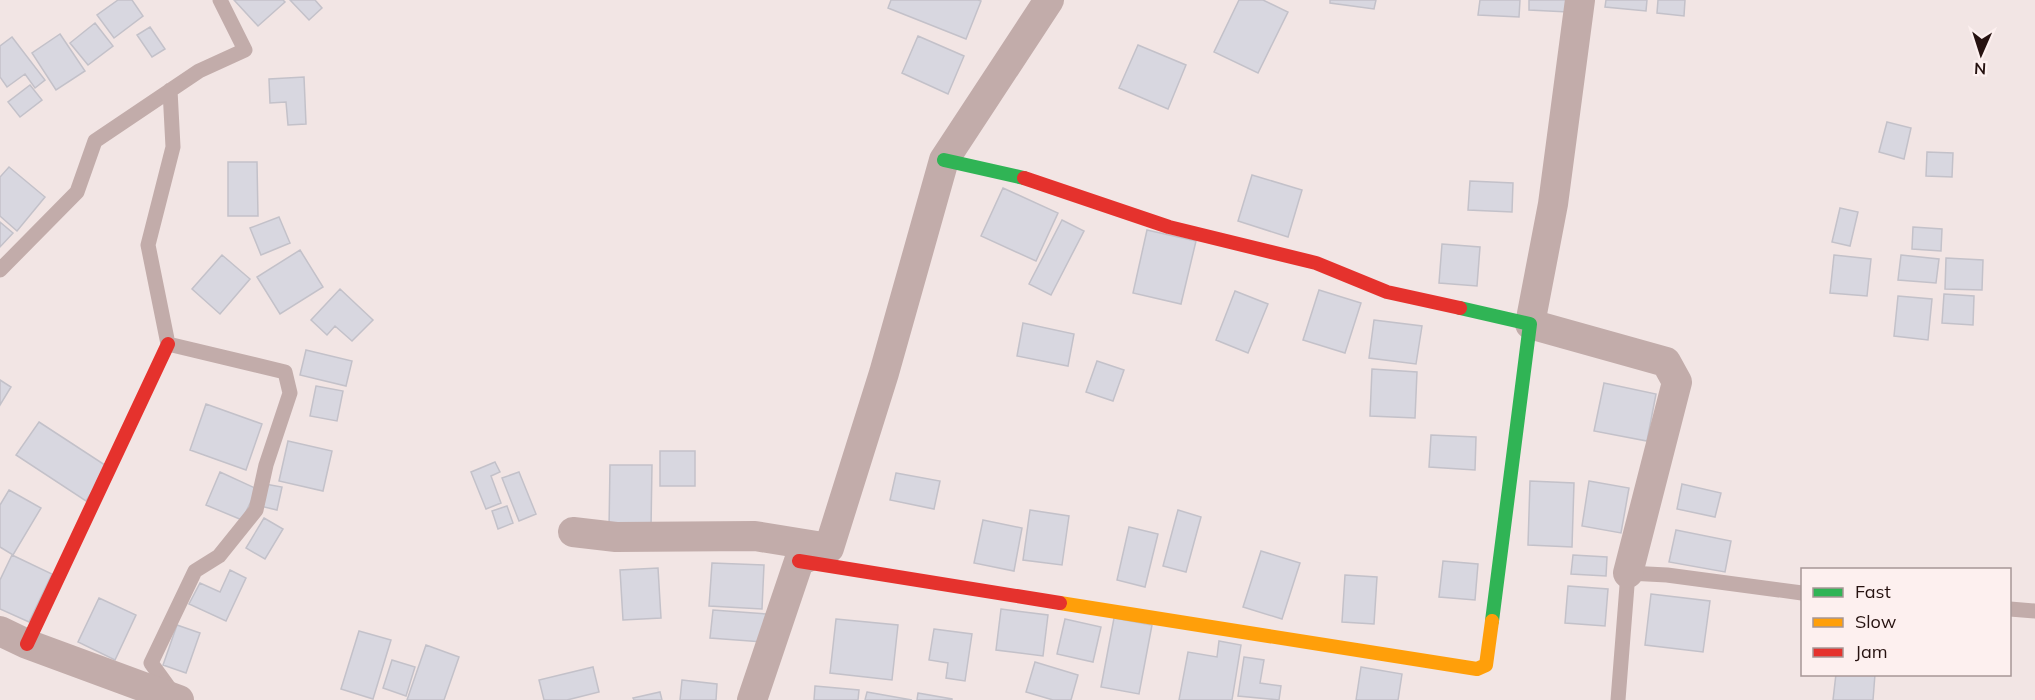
<svg xmlns="http://www.w3.org/2000/svg" width="2035" height="700" font-family="Mulish,sans-serif">
  <style>
    .building { fill: #d8d7e0; stroke: #c3c1c9; stroke-width: 1.5 }
    .lines { fill: none; stroke-linecap: round; stroke-linejoin: round }
    .lane { stroke: #c2acaa; stroke-width: 15 }
    .street { stroke: #c2acaa; stroke-width: 30 }
    .fast { stroke: #30b455; stroke-width: 14 }
    .slow { stroke: #ff9f0a; stroke-width: 14 }
    .jam { stroke: #e5322d; stroke-width: 14 }
  </style>
  <rect width="100%" height="100%" fill="#f2e5e4"/>
  <path class="building" d="M 118,0 L 132,0 L 143,16 L 114,38 L 97,15 Z
    M 234,0 L 283,0 L 285,2 L 258,26 Z
    M 290,0 L 315,0 L 322,8 L 309,20 Z
    M 891,0 L 978,0 L 981,1 L 966,39 L 888,8 Z
    M 1239,0 L 1263,0 L 1288,12 L 1258,73 L 1214,52 Z
    M 1330,0 L 1376,0 L 1374,9 L 1330,3 Z
    M 1480,0 L 1520,0 L 1519,17 L 1478,15 Z
    M 1529,0 L 1568,0 L 1568,12 L 1529,10 Z
    M 1606,0 L 1647,0 L 1646,11 L 1605,7 Z
    M 1658,0 L 1685,0 L 1684,16 L 1657,13 Z
    M 95,23 L 113,46 L 88,65 L 70,43 Z
    M 150,27 L 165,49 L 152,57 L 137,35 Z
    M 60,34 L 85,71 L 56,90 L 32,53 Z
    M 918,36 L 964,56 L 948,94 L 902,73 Z
    M 12,37 L 45,80 L 35,88 L 25,74 L 7,87 L 0,77 L 0,46 Z
    M 1138,45 L 1186,65 L 1168,109 L 1119,88 Z
    M 304,77 L 306,124 L 288,125 L 286,102 L 270,103 L 269,79 Z
    M 30,85 L 42,100 L 20,117 L 8,102 Z
    M 1887,122 L 1911,128 L 1904,159 L 1879,152 Z
    M 1927,152 L 1953,153 L 1952,177 L 1926,176 Z
    M 228,162 L 257,162 L 258,216 L 228,216 Z
    M 9,167 L 45,197 L 17,231 L 0,216 L 0,177 Z
    M 1252,175 L 1302,190 L 1288,237 L 1238,221 Z
    M 1470,181 L 1513,183 L 1512,212 L 1468,210 Z
    M 1003,188 L 1058,213 L 1036,261 L 981,236 Z
    M 1840,208 L 1858,212 L 1850,246 L 1832,242 Z
    M 279,217 L 290,243 L 261,255 L 250,228 Z
    M 1062,220 L 1084,231 L 1051,295 L 1029,284 Z
    M 0,222 L 13,233 L 0,247 Z
    M 1913,227 L 1942,229 L 1941,251 L 1912,249 Z
    M 1147,230 L 1196,241 L 1181,304 L 1133,293 Z
    M 1442,244 L 1480,247 L 1477,286 L 1439,283 Z
    M 300,250 L 323,287 L 280,314 L 257,277 Z
    M 222,255 L 250,279 L 220,314 L 192,289 Z
    M 1834,255 L 1871,259 L 1867,296 L 1830,293 Z
    M 1901,255 L 1939,259 L 1936,283 L 1898,280 Z
    M 1946,258 L 1983,260 L 1982,290 L 1945,289 Z
    M 340,289 L 373,320 L 352,341 L 335,326 L 327,335 L 311,320 Z
    M 1319,290 L 1361,303 L 1345,353 L 1303,340 Z
    M 1235,291 L 1268,304 L 1248,353 L 1216,340 Z
    M 1944,294 L 1974,296 L 1973,325 L 1942,323 Z
    M 1898,296 L 1932,299 L 1928,340 L 1894,336 Z
    M 1374,320 L 1422,326 L 1416,364 L 1369,358 Z
    M 1023,323 L 1074,334 L 1068,366 L 1017,356 Z
    M 306,350 L 352,361 L 346,386 L 300,375 Z
    M 1097,361 L 1124,370 L 1113,401 L 1086,392 Z
    M 1372,369 L 1417,372 L 1415,418 L 1370,416 Z
    M 0,380 L 11,387 L 0,405 Z
    M 1604,383 L 1656,394 L 1647,441 L 1594,431 Z
    M 316,386 L 343,391 L 337,421 L 310,416 Z
    M 206,404 L 262,424 L 246,470 L 190,450 Z
    M 39,422 L 108,467 L 86,501 L 16,455 Z
    M 1431,435 L 1476,437 L 1475,470 L 1429,467 Z
    M 288,441 L 332,451 L 323,491 L 279,481 Z
    M 660,451 L 695,451 L 695,486 L 660,486 Z
    M 495,462 L 500,472 L 491,476 L 501,503 L 486,509 L 471,472 Z
    M 610,465 L 652,465 L 651,529 L 609,529 Z
    M 220,472 L 257,489 L 242,520 L 206,505 Z
    M 519,472 L 536,514 L 519,521 L 502,478 Z
    M 896,473 L 940,481 L 934,509 L 890,500 Z
    M 1530,481 L 1574,483 L 1572,547 L 1528,545 Z
    M 1589,481 L 1629,488 L 1621,533 L 1582,526 Z
    M 265,484 L 282,487 L 277,510 L 260,506 Z
    M 1682,484 L 1721,493 L 1715,517 L 1677,509 Z
    M 9,490 L 41,508 L 13,555 L 0,547 L 0,505 Z
    M 507,506 L 513,523 L 498,529 L 492,511 Z
    M 1030,510 L 1069,516 L 1062,565 L 1023,560 Z
    M 1178,510 L 1201,517 L 1186,572 L 1163,566 Z
    M 264,518 L 283,529 L 265,559 L 246,548 Z
    M 983,520 L 1022,528 L 1014,571 L 974,563 Z
    M 1129,527 L 1158,534 L 1145,587 L 1117,580 Z
    M 1676,530 L 1731,541 L 1725,572 L 1669,562 Z
    M 1261,551 L 1300,563 L 1282,619 L 1243,607 Z
    M 12,555 L 52,574 L 29,622 L 0,609 L 0,580 Z
    M 1573,555 L 1607,557 L 1606,576 L 1571,574 Z
    M 1443,561 L 1478,564 L 1475,600 L 1439,597 Z
    M 712,563 L 764,565 L 762,609 L 709,606 Z
    M 658,568 L 661,618 L 623,620 L 620,570 Z
    M 230,570 L 246,578 L 226,621 L 189,604 L 200,583 L 220,592 Z
    M 1345,575 L 1377,577 L 1374,624 L 1342,622 Z
    M 1568,586 L 1608,589 L 1605,626 L 1565,623 Z
    M 1651,594 L 1710,601 L 1703,652 L 1645,645 Z
    M 99,598 L 136,615 L 115,660 L 78,642 Z
    M 1001,609 L 1048,615 L 1043,656 L 996,650 Z
    M 713,610 L 766,614 L 763,642 L 710,638 Z
    M 1114,618 L 1152,625 L 1139,694 L 1101,687 Z
    M 836,619 L 898,625 L 892,680 L 830,673 Z
    M 1065,619 L 1101,627 L 1093,662 L 1057,654 Z
    M 177,625 L 200,633 L 186,673 L 163,665 Z
    M 934,629 L 972,634 L 965,681 L 946,678 L 948,663 L 929,660 Z
    M 359,631 L 391,640 L 373,699 L 341,689 Z
    M 1219,641 L 1241,645 L 1232,700 L 1179,700 L 1188,652 L 1217,657 Z
    M 426,645 L 459,657 L 444,700 L 407,700 Z
    M 1244,657 L 1264,660 L 1260,683 L 1281,686 L 1279,700 L 1238,696 Z
    M 392,660 L 415,667 L 406,696 L 383,688 Z
    M 1035,662 L 1078,675 L 1071,700 L 1053,700 L 1026,692 Z
    M 593,667 L 599,692 L 567,700 L 544,700 L 539,680 Z
    M 1361,667 L 1402,674 L 1398,700 L 1356,700 Z
    M 1836,674 L 1875,674 L 1873,700 L 1833,700 Z
    M 682,680 L 717,684 L 716,700 L 680,700 Z
    M 815,686 L 859,690 L 858,700 L 814,700 Z
    M 660,692 L 662,700 L 634,700 L 633,698 Z
    M 867,692 L 912,700 L 865,700 Z
    M 918,693 L 952,699 L 952,700 L 917,700 Z"/>
  <g class="lines">
    <path class="lane" d="M 170,90 L 173,147 L 148,245 L 168,344 L 285,372 L 290,393 L 266,465 L 256,510 L 219,556 L 195,571 L 151,663 L 172,692
      M 0,270 L 77,192 L 95,141 L 199,71 L 245,50 L 220,0
      M 2010,609 L 2035,611
      M 1618,700 L 1628,573 L 1667,575 L 1802,593"/>
    <path class="street" d="M 1580,0 L 1553,204 L 1530,324 L 1666,362 L 1677,382 L 1628,573
      M 573,532 L 616,537 L 755,536 L 829,548
      M 0,631 L 27,644 L 179,700
      M 752,700 L 799,561 L 829,548 L 884,373 L 944,160 L 1049,0"/>
    <path class="fast" d="M 944,160 L 1024,178
      M 1460,308 L 1530,324 L 1492,621"/>
    <path class="slow" d="M 1060,603 L 1477,669 L 1486,665 L 1492,621"/>
    <path class="jam" d="M 1024,178 L 1169,227 L 1316,263 L 1387,292 L 1460,308
      M 799,561 L 1060,603
      M 27,644 L 168,344"/>
  </g>
  <rect x="1801" y="568" width="210" height="108" fill="#fdf0ef" stroke="#a79796" stroke-width="1.5"/>
  <rect x="1813" y="588" width="30" height="9" fill="#30b455" stroke="#a79796" stroke-width="1.5"/>
  <text x="1855" y="598" font-size="18" fill="#261210">Fast</text>
  <rect x="1813" y="618" width="30" height="9" fill="#ff9f0a" stroke="#a79796" stroke-width="1.5"/>
  <text x="1855" y="628" font-size="18" fill="#261210">Slow</text>
  <rect x="1813" y="648" width="30" height="9" fill="#e5322d" stroke="#a79796" stroke-width="1.5"/>
  <text x="1855" y="658" font-size="18" fill="#261210">Jam</text>
  <g transform="translate(1981 54) rotate(183)" stroke="#fdf0ef" stroke-width="4.5" paint-order="stroke">
  <path d="M0-4.5L10 22L0 15L-10 22Z" fill="#261210"/>
  <text y="-9" font-size="16" font-weight="bold" text-anchor="middle" fill="#261210">N</text>
  </g>
</svg>
